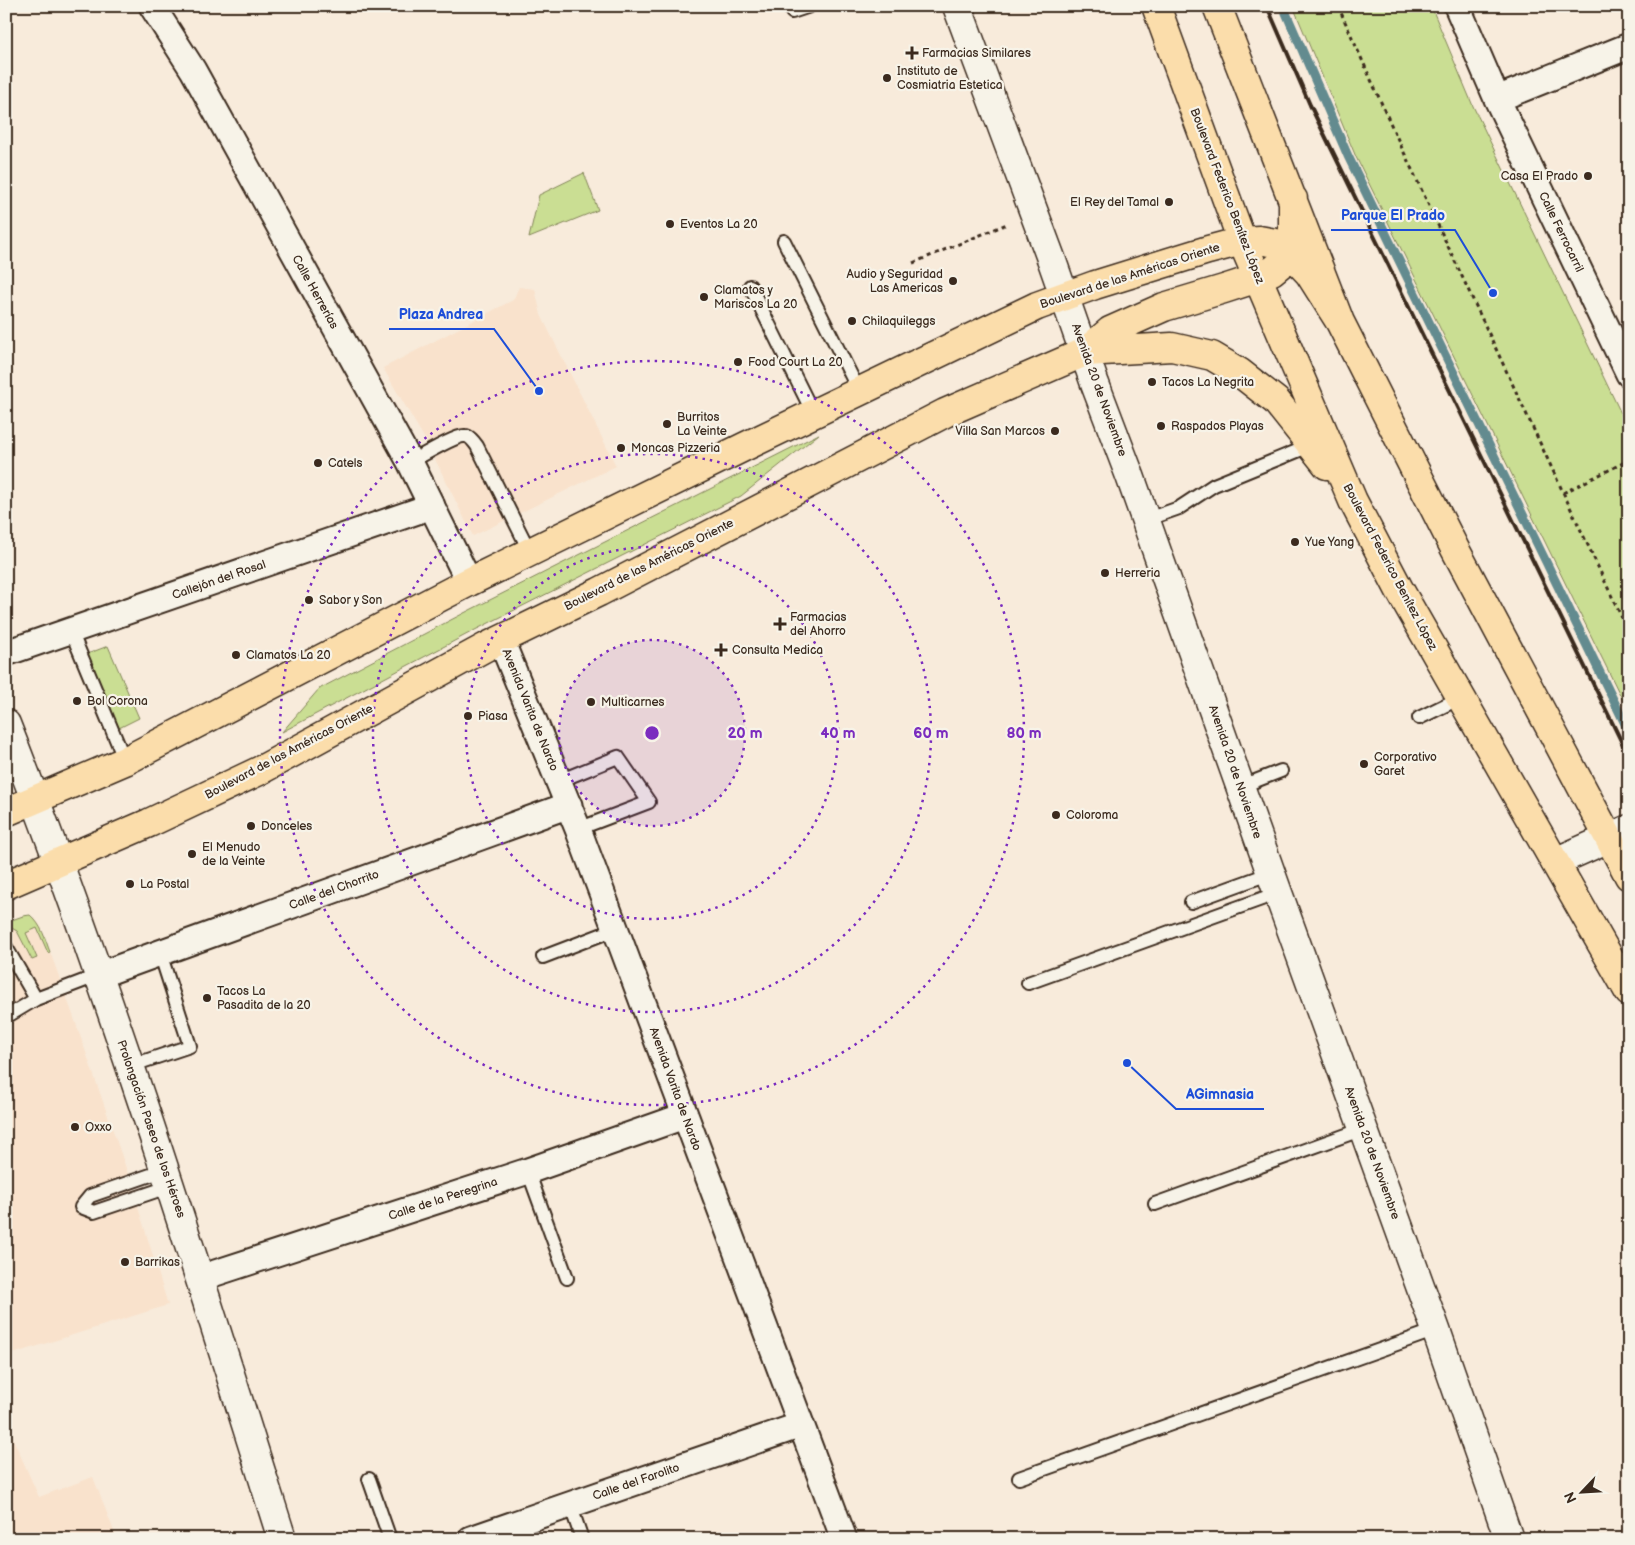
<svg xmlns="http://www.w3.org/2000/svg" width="1635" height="1545" font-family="'Balsamiq Sans',sans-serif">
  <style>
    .built { fill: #f9e2cc }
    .green { fill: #cade93; stroke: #828458 }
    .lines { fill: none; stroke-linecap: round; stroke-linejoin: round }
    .stream { stroke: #638b8f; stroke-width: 9 }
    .service-casing { stroke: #3b2a1e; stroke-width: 16 }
    .minor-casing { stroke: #3b2a1e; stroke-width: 29 }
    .tertiary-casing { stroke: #3b2a1e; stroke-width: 31 }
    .secondary-casing { stroke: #3b2a1e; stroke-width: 31 }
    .primary-casing { stroke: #3b2a1e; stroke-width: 31 }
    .path { stroke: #3b2a1e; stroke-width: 3; stroke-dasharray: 4 4; stroke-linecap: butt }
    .service { stroke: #f7f3e8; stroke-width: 12 }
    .minor { stroke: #f7f3e8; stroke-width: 25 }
    .tertiary { stroke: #f7f3e8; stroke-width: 28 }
    .secondary { stroke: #f7f3e8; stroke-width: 28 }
    .primary { stroke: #fbddab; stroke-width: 28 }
    .rail { stroke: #3b2a1e; stroke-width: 4 }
    .ring { fill: none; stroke: #7b2cbf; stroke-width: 2.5; stroke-dasharray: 2.5 5 }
    .poi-dot { fill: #3b2a1e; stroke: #f7f3e8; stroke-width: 2 }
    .labels { text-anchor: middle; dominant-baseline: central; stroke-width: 4.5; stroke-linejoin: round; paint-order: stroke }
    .poi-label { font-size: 12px; fill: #3b2a1e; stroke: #f7f3e8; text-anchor: start }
    .street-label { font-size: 12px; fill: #3b2a1e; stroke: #f7f3e8 }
    .centre { fill: #7b2cbf; stroke: #f7f3e8; stroke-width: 2.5 }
    .ring-label { font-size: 15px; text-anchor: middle; font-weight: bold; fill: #7b2cbf; stroke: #f7f3e8; stroke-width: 4.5; stroke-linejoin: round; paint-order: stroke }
    .leader { fill: none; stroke: #1d4ed8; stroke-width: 2 }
    .callout-dot { fill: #1d4ed8; stroke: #f7f3e8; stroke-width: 2 }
    .callout-label { font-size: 14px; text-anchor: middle; font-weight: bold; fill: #1d4ed8; stroke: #f7f3e8; stroke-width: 4.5; stroke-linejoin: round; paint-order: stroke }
  </style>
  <rect width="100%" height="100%" fill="#f8ebdb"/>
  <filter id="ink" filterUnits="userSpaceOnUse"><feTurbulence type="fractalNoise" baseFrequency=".02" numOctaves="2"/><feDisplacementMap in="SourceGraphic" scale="10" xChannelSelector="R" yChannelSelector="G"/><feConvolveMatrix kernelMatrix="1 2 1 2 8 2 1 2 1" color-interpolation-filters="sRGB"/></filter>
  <g filter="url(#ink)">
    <path class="built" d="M 519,287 L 535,289 L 541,315 L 616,466 L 473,536 L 426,441 L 383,368 L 513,300 Z
      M 30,915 L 36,920 L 41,927 L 73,1015 L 127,1171 L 168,1305 L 6,1356 L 6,922 L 23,916 Z
      M 6,1423 L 39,1497 L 93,1477 L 117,1539 L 6,1539 Z"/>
    <path class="green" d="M 1293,6 L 1431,6 L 1473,106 L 1629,430 L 1629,713 L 1356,157 Z
      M 584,173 L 598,210 L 529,238 L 539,195 Z
      M 819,434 L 741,496 L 477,629 L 282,732 L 319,689 L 468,611 Z
      M 108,646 L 139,718 L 119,728 L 87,654 Z
      M 30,915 C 42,925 45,939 50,952 L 48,953 L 37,928 L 26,933 L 37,958 L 32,960 L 17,931 L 6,925 L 6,922 L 23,916 Z"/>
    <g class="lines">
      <path class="stream" d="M 1283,6 L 1348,156 L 1629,732"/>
      <g class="service-casing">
        <path id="service" d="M 790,6 L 792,12 L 810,6
          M 784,241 L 859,391
          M 750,286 L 813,413
          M 410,462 C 420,457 456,435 465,436 C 470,436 474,442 477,446 L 530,552
          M 1145,520 L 1179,508 L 1214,485 L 1312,445
          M 71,631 L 125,761
          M 1419,718 L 1462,697
          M 559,781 L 618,757 L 649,802 L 578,829
          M 1240,787 L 1281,771
          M 1191,902 L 1271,873
          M 6,947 L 36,999
          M 543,957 L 616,929
          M 1028,983 L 1278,893
          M 6,1017 L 36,999 L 99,975
          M 130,1066 L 190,1046 L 160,953
          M 165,1170 L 90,1196 L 81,1207 L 94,1212 L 171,1186
          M 528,1171 L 567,1278
          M 1155,1204 L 1363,1129
          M 1019,1478 L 1436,1330
          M 369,1479 L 390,1539
          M 570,1504 L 582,1539"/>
      </g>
      <g class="minor-casing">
        <path id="minor" d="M 152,6 L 193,70 L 410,462 L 469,582
          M 1457,6 L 1497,99 L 1629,374
          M 1497,99 L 1629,46
          M 501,640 L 578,829 L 844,1539
          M 6,653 L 432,506
          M 99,975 L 569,805
          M 200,1278 L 528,1171 L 684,1116
          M 471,1539 L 801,1425"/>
      </g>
      <g class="tertiary-casing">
        <path id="tertiary" d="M 6,724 C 111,991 196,1265 282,1539
          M 1555,862 L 1629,829"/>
      </g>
      <g class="secondary-casing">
        <path id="secondary" d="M 957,6 L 1052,261 L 1095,384 L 1130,476 L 1278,893 L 1436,1330 L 1509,1539"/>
      </g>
      <g class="primary-casing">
        <path id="primary" d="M 1156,6 L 1242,241 L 1353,501 L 1399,589 L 1629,992
          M 1217,6 L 1340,322 L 1455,549 L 1629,876
          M 1085,352 L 1172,347 L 1212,356 L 1239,372 L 1276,401 L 1327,465
          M 6,812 L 125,761 L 469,582 L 744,447 L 1037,306 L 1095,285 L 1208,250 L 1242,241 L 1259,240 L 1276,243 L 1288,251 L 1309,273 L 1340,322
          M 6,885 L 149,823 L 259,771 L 486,647 L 599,592 L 945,413 L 1085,352 L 1110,331 L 1164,307 L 1224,289 L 1258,278 L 1272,271 L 1283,262 L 1288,251 L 1293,232 L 1293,199"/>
      </g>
      <path class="path" d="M 1338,6 L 1393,129 L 1629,633
        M 913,263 L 1007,224
        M 1563,493 L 1629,460"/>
      <use href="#service" class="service"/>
      <use href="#minor" class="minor"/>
      <use href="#tertiary" class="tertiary"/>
      <use href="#secondary" class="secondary"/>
      <use href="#primary" class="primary"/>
      <path class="rail" d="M 1267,6 L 1310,105 L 1629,757"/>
    </g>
  </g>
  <circle cx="652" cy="733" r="93" fill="#7b2cbf" fill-opacity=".12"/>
  <g class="ring">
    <circle cx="652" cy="733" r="93"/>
    <circle cx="652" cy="733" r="186"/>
    <circle cx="652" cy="733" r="279"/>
    <circle cx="652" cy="733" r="372"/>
  </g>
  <g class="poi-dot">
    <path d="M909.5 45.5h5v5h5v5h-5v5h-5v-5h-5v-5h5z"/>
    <circle cx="887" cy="78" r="5"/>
    <circle cx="1588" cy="176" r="5"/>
    <circle cx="1169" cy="202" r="5"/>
    <circle cx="670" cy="224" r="5"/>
    <circle cx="953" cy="281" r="5"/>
    <circle cx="704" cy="297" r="5"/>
    <circle cx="852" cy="321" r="5"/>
    <circle cx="738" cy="362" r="5"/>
    <circle cx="1152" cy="382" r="5"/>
    <circle cx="667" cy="424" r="5"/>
    <circle cx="1161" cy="426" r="5"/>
    <circle cx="1055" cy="431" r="5"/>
    <circle cx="621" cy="448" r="5"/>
    <circle cx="318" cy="463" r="5"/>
    <circle cx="1295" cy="542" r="5"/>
    <circle cx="1105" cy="573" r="5"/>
    <circle cx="309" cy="600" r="5"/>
    <path d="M777.5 616.5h5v5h5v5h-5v5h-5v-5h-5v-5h5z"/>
    <path d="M718.5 642.5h5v5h5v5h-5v5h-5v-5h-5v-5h5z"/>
    <circle cx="236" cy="655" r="5"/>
    <circle cx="77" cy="701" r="5"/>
    <circle cx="591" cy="702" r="5"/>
    <circle cx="468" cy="716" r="5"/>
    <circle cx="1364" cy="764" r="5"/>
    <circle cx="1056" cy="815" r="5"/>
    <circle cx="251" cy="826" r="5"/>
    <circle cx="192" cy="854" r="5"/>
    <circle cx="130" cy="884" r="5"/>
    <circle cx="207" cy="998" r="5"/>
    <circle cx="75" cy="1127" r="5"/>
    <circle cx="125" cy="1262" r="5"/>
  </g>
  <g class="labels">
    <g class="poi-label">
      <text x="922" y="53">Farmacias Similares</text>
      <text x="897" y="71">Instituto de<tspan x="897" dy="14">Cosmiatria Estetica</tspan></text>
      <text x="1578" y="176" text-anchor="end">Casa El Prado</text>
      <text x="1159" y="202" text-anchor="end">El Rey del Tamal</text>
      <text x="680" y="224">Eventos La 20</text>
      <text x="943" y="274" text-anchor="end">Audio y Seguridad<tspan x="943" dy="14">Las Americas</tspan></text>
      <text x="714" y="290">Clamatos y<tspan x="714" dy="14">Mariscos La 20</tspan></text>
      <text x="862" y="321">Chilaquileggs</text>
      <text x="748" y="362">Food Court La 20</text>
      <text x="1162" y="382">Tacos La Negrita</text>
      <text x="677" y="417">Burritos<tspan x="677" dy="14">La Veinte</tspan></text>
      <text x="1171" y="426">Raspados Playas</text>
      <text x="1045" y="431" text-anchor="end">Villa San Marcos</text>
      <text x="631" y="448">Moncas Pizzeria</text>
      <text x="328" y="463">Catels</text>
      <text x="1305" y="542">Yue Yang</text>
      <text x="1115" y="573">Herreria</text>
      <text x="319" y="600">Sabor y Son</text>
      <text x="790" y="617">Farmacias<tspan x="790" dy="14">del Ahorro</tspan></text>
      <text x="732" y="650">Consulta Medica</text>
      <text x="246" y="655">Clamatos La 20</text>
      <text x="87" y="701">Bol Corona</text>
      <text x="601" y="702">Multicarnes</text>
      <text x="478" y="716">Piasa</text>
      <text x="1374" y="757">Corporativo<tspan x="1374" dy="14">Garet</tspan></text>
      <text x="1066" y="815">Coloroma</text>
      <text x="261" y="826">Donceles</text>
      <text x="202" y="847">El Menudo<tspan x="202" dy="14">de la Veinte</tspan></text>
      <text x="140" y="884">La Postal</text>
      <text x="217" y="991">Tacos La<tspan x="217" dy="14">Pasadita de la 20</tspan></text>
      <text x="85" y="1127">Oxxo</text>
      <text x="135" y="1262">Barrikas</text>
    </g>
    <g class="street-label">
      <text transform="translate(1227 196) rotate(69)">Boulevard Federico Benítez López</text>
      <text transform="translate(1561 232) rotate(64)">Calle Ferrocarril</text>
      <text transform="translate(1130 276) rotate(-18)">Boulevard de las Américas Oriente</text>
      <text transform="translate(315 292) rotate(61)">Calle Herrerías</text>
      <text transform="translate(1099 390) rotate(70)">Avenida 20 de Noviembre</text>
      <text transform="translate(649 565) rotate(-27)">Boulevard de las Américas Oriente</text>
      <text transform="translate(1390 567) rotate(62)">Boulevard Federico Benítez López</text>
      <text transform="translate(219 580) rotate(-19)">Callejón del Rosal</text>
      <text transform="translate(530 710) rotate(68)">Avenida Varita de Nardo</text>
      <text transform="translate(289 752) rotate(-28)">Boulevard de las Américas Oriente</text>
      <text transform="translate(1235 772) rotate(71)">Avenida 20 de Noviembre</text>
      <text transform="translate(334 890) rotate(-20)">Calle del Chorrito</text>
      <text transform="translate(675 1089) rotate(70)">Avenida Varita de Nardo</text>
      <text transform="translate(151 1129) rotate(71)">Prolongación Paseo de los Héroes</text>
      <text transform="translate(1372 1153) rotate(70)">Avenida 20 de Noviembre</text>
      <text transform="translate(443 1199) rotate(-18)">Calle de la Peregrina</text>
      <text transform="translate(636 1482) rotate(-19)">Calle del Farolito</text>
    </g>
  </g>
  <circle cx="652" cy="733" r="8" class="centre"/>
  <g class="ring-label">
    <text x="745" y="738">20 m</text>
    <text x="838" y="738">40 m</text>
    <text x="931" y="738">60 m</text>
    <text x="1024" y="738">80 m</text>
  </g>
  <path class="leader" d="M1493 293L1455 230H1331M539 391L494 329H389M1127 1063L1176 1109H1264"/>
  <g class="callout-dot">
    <circle cx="1493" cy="293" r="5"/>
    <circle cx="539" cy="391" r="5"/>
    <circle cx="1127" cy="1063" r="5"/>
  </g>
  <g class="callout-label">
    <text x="1393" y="220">Parque El Prado</text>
    <text x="441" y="319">Plaza Andrea</text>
    <text x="1220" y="1099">AGimnasia</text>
  </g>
  <rect width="1635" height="1545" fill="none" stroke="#f7f3e8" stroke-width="25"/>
  <rect x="12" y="12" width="1610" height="1520" fill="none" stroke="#3b2a1e" stroke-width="2" filter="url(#ink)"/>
  <g transform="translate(1582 1492) rotate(245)" stroke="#f7f3e8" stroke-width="4" paint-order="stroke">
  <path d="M0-4L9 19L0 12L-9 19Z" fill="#3b2a1e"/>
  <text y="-8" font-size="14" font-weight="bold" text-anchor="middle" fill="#3b2a1e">N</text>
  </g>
</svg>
